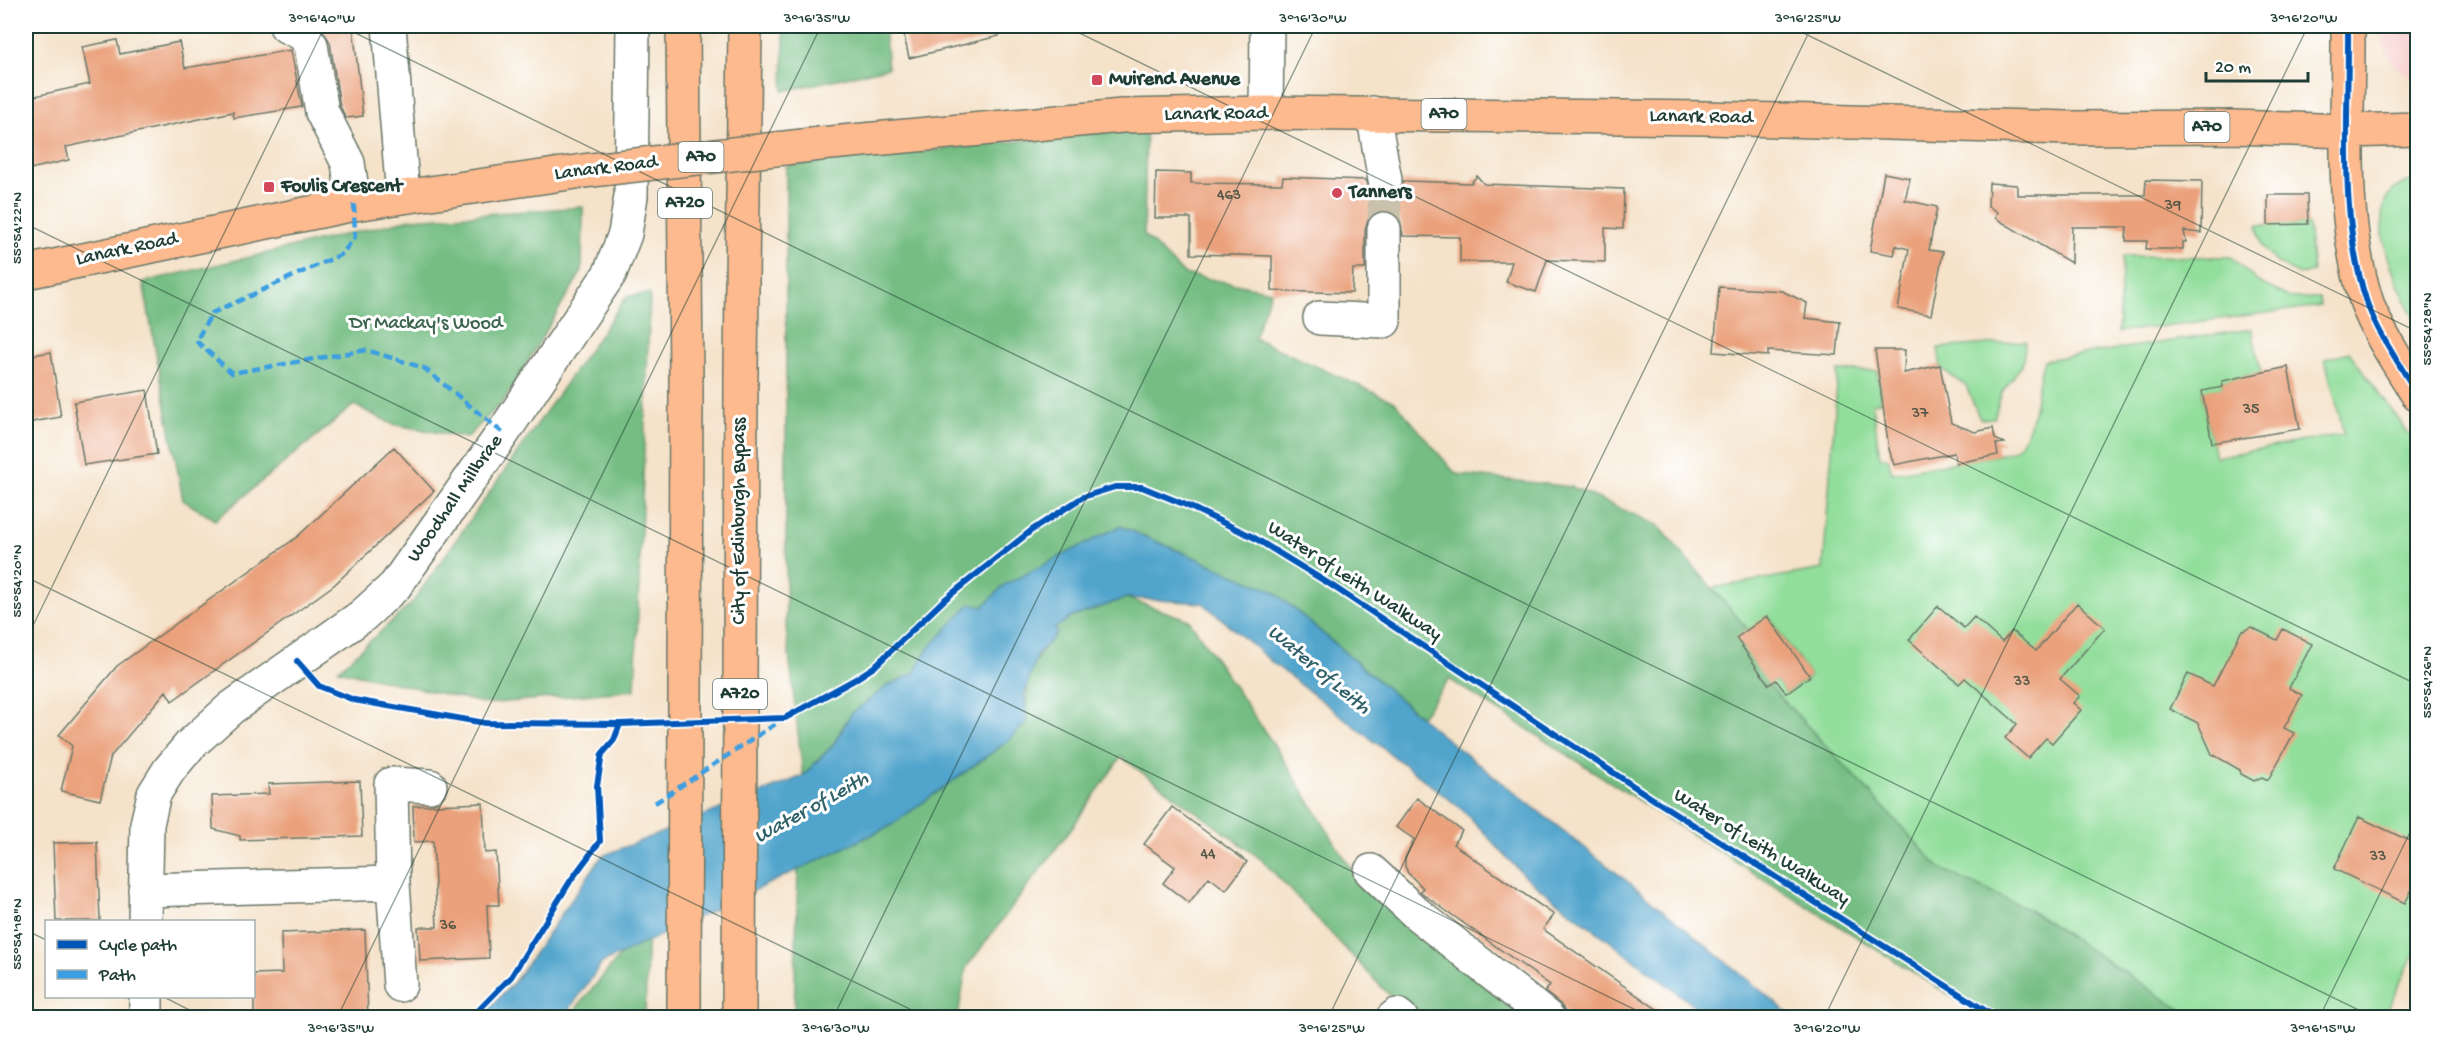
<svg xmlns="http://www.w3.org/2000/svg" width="2443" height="1043" font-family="'Gochi Hand',sans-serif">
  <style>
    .built { fill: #f7d0cf }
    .green { fill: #92de9b; stroke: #588e68; stroke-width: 1.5 }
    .forest { fill: #75bd83; stroke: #4a7d5c; stroke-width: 1.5 }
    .water { fill: #51a4cc; stroke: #387080; stroke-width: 1.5 }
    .building { fill: #eaa17b }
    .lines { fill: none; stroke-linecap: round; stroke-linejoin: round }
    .minor-tunnel { stroke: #c9c1ab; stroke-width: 33; stroke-dasharray: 33 16; stroke-linecap: butt }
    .minor-casing { stroke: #6a7768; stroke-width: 36 }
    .major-casing { stroke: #6a7768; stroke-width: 36 }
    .highway-casing { stroke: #6a7768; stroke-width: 36 }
    .minor { stroke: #fff; stroke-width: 33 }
    .major { stroke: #fcba8e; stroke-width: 33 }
    .highway { stroke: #fcba8e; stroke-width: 33 }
    .major-bridge-casing { stroke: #6a7768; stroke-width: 36; stroke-linecap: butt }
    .major-bridge { stroke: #fcba8e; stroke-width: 33 }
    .quiet { stroke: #3c9ee2; stroke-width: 4.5; stroke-dasharray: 9 4.5; stroke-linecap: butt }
    .cycleway-casing { stroke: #fff; stroke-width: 10 }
    .cycleway { stroke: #0057b8; stroke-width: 6 }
    .ticks { fill: none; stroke: #1f3d34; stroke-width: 1.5; stroke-opacity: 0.45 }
    .poi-dot { fill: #d1495b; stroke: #fff; stroke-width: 2 }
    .labels { text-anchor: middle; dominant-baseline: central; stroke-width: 6; stroke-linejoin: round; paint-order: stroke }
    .number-label { font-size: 16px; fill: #525646 }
    .shield { fill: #fff; stroke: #627771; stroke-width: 1.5 }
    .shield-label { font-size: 18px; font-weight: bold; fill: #1f3d34 }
    .poi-label { font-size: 20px; font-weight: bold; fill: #1f3d34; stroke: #fff; text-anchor: start }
    .street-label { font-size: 20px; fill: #1f3d34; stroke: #fff }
    .park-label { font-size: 20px; fill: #3c654e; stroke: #fff }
    .water-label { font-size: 21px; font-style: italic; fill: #306169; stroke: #fff }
    .neatline { fill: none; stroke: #1f3d34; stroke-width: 2 }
    .ticks-label { font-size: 15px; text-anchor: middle; fill: #1f3d34 }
  </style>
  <rect width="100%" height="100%" fill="#fff"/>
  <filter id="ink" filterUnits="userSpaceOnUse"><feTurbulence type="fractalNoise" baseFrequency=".0167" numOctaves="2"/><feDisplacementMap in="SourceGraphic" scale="12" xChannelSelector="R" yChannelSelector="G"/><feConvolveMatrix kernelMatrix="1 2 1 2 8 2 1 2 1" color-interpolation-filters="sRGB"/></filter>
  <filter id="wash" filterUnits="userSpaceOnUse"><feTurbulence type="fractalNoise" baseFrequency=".008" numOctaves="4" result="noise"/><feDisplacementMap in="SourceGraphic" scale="24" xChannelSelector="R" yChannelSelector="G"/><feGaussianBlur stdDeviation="1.35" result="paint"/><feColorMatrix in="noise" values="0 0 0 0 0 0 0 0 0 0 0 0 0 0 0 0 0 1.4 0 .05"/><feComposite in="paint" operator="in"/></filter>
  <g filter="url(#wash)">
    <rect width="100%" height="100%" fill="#f4e2c9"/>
    <path class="built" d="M 2383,26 L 2417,26 L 2417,81 L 2395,67 L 2384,46 Z"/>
    <path class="green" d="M 2417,180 L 2418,180 L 2417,326 C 2402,290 2346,191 2417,180 Z
      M 2308,224 L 2313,272 L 2298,274 L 2278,264 L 2262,246 L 2257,225 Z
      M 2123,256 L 2231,257 L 2258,282 L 2290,298 L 2319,298 L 2321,306 L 2118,332 Z
      M 2252,329 L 2261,373 L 2222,381 L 2223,387 L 2202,392 L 2215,457 L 2344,434 L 2325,359 L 2349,352 L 2418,446 L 2417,947 L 2384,1017 L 2192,1017 L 2029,910 L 1941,869 L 1769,685 L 1776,680 L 1786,693 L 1810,676 L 1768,616 L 1748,630 L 1712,588 L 1823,569 L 1838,371 L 1877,371 L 1881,402 L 1872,403 L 1880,457 L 1888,458 L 1892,473 L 1998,455 C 2003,453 2012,452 2016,448 C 2038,429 2034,386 2044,360 Z
      M 2026,341 L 2022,365 L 2002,392 L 1994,418 L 1980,419 L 1966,386 L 1941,368 L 1938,348 Z"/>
    <path class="forest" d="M 784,26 L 884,26 L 888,68 L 783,91 Z
      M 1146,131 L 1144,235 L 1184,274 L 1271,291 L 1254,338 L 1395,402 L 1456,474 L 1572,487 L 1658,525 L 1748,630 L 1769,685 L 1941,869 L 2029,910 L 2192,1017 L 1985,1017 L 1685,830 L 1449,679 L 1421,717 L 1273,591 L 1120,526 L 927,650 L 913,674 L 887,686 L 846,721 L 833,745 L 803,776 L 786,628 L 786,166 L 1094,133 Z
      M 583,207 L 582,271 L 505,399 L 467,438 L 392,424 L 354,405 L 215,520 L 183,500 L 143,282 L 411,219 Z
      M 650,294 L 635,690 L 487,704 L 338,670 L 412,603 L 627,296 Z
      M 1126,598 L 1189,620 L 1280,754 L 1363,888 L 1524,1017 L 1432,1017 L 1389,995 L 1262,860 L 1121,757 L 1073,826 L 966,968 L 958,1017 L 794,1018 L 798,869 L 890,826 L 1008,741 L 1027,722 C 1023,682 1030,663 1056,633 L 1054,629 L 1070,618 Z
      M 648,922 L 645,1017 L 569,1017 Z"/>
    <path class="water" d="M 1120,526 L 1273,591 L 1439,733 L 1636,888 L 1793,1017 L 1709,1017 L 1524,876 L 1463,810 L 1274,664 L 1203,603 L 1126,598 L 1070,618 L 1054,629 L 1057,633 L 1037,655 L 1024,695 L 1027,722 L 1008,741 L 890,826 L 602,963 L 564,1017 L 480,1018 L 515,981 L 602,856 L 803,776 L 833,745 L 851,714 L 887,686 L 913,674 L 927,650 L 970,604 L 983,607 L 1004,585 Z"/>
    <g id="blocks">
      <path class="building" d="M 320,26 L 353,26 L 363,116 L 346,118 L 340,106 L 330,42 Z
        M 902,26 L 997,26 L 999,36 L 909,58 Z
        M 117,40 L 120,54 L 179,42 L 185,68 L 291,50 L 302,107 L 234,118 L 233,112 L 66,147 L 69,160 L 26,170 L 26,98 L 90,84 L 82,47 Z
        M 1156,172 L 1191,173 L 1191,183 L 1282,184 L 1283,177 L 1366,180 L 1371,192 L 1378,197 L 1388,198 L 1397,194 L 1403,181 L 1471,183 L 1477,176 L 1484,184 L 1624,189 L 1623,229 L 1605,228 L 1605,262 L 1547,260 L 1536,292 L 1506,282 L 1512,262 L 1460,262 L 1460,237 L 1403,236 L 1400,219 L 1393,213 L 1383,210 L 1374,213 L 1368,220 L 1365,229 L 1365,269 L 1353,269 L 1352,293 L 1272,291 L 1272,256 L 1191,254 L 1191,218 L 1155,218 Z
        M 1884,173 L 1910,178 L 1905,200 L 1937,207 L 1929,250 L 1943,252 L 1931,315 L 1898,309 L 1909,249 L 1896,246 L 1894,255 L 1870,251 Z
        M 2146,180 L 2202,181 L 2201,233 L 2184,231 L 2186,242 L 2183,242 L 2183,249 L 2146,249 L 2147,241 L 2126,241 L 2127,227 L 2072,227 L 2071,263 L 1995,218 L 1997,212 L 1988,206 L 1989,183 L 2017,185 L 2017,195 L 2145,195 Z
        M 2268,195 L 2307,195 L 2308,224 L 2268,225 Z
        M 1719,287 L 1782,291 L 1807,303 L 1805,318 L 1840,322 L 1837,355 L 1768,351 L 1768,356 L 1714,352 Z
        M 1875,350 L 1905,350 L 1904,373 L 1940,365 L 1951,423 L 1975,432 L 1993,428 L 1995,439 L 2004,443 L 1996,444 L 1998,455 L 1956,463 L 1954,453 L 1894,465 L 1889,449 Z
        M 51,352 L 61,417 L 26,423 L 26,356 Z
        M 2288,367 L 2300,429 L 2212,443 L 2202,391 L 2223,387 L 2222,381 Z
        M 147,390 L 157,454 L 84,465 L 74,402 Z
        M 394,447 L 434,491 L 334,585 L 316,598 L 172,701 L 166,691 L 111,756 L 100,800 L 61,791 L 72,746 L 59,735 L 117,666 L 297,537 Z
        M 2077,603 L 2105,628 L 2060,679 L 2080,696 L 2073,703 L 2081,710 L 2052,743 L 2046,738 L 2028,758 L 2005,738 L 2017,724 L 1965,678 L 1959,684 L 1909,640 L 1938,606 L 1964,628 L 1974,617 L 2002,642 L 2012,631 L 2036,651 Z
        M 1767,616 L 1810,676 L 1786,693 L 1776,680 L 1769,685 L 1736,638 Z
        M 2251,627 L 2277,640 L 2283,629 L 2312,644 L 2289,688 L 2302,695 L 2284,728 L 2294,733 L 2268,780 L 2262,777 L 2254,781 L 2241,774 L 2240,770 L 2212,754 L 2198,723 L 2170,709 L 2188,674 L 2213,686 L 2241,632 Z
        M 360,781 L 362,836 L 240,840 L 240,836 L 213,829 L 212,796 L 269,794 L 268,784 Z
        M 1417,798 L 1462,831 L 1453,844 L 1554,915 L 1543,929 L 1668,1017 L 1569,1017 L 1560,1004 L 1545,992 L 1550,985 L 1427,897 L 1420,891 L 1423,888 L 1408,873 L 1405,866 L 1405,858 L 1414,839 L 1396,827 Z
        M 483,803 L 485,853 L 496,852 L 499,905 L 487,905 L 489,958 L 420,961 L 418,927 L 437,927 L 433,841 L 414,842 L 413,806 Z
        M 1172,807 L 1247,862 L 1226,890 L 1209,877 L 1189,903 L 1163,883 L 1175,867 L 1144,844 Z
        M 2359,817 L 2418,845 L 2418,878 L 2405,903 L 2334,869 Z
        M 97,842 L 100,921 L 56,921 L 53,843 Z
        M 365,930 L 368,1017 L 254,1017 L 254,974 L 282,973 L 281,933 Z"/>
    </g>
  </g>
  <g filter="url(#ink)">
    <use href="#blocks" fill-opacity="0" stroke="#6a7768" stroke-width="1.5"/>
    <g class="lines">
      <path class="minor-tunnel" d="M 1384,229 L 1385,180"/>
      <g class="minor-casing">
        <path id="minor" d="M 286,26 L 303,34 L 311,45 L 322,112 L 348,163 L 354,204
          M 389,26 L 403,196
          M 1266,113 L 1267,26
          M 1373,113 L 1385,180
          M 1320,318 L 1384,321 L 1384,229
          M 1371,871 L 1416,913 L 1548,1018
          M 393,883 L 400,985
          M 145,890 L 393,883 L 391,784 L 430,786
          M 145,922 L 147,824 L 154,794 L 169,770 L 190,745 L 231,708 L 362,616 L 395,586 L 503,433 L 610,273 L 625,234 L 631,196 L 633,26
          M 146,996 L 146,1018
          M 1393,1018 L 1397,1015 L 1401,1018"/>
      </g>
      <g class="major-casing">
        <path id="major" d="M 2348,26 C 2349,117 2338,214 2367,303 C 2377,332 2402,368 2418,395
          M 820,144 L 1122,116 L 1266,113 L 1707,118 L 2069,128 L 2234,127 L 2346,131 L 2418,129
          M 26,272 L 354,204 L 583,171"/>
      </g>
      <g class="highway-casing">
        <path id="highway" d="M 683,26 L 686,380 L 684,1018
          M 739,1018 L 741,370 L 745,26"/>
      </g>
      <use href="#minor" class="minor"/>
      <use href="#major" class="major"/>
      <use href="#highway" class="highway"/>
      <g class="major-bridge-casing">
        <path id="major-bridge" d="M 583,171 L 820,144"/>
      </g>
      <use href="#major-bridge" class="major-bridge"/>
      <path class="quiet" d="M 354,204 L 355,237 L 342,254 L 212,313 L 196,341 L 232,373 L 366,350 L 424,368 L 503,433
        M 655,803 L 780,721"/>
      <g class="cycleway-casing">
        <path id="cycleway" d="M 2348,26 C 2349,117 2338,214 2367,303 C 2377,332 2402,368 2418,395
          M 297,661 L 319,686 L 354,700 L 485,723 L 620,724 L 785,718 L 854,680 L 874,667 L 944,600 L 1032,530 L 1083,497 L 1115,487 L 1142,487 L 1186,505 L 1253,537 L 1331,585 L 1653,799 L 1997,1018
          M 471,1018 L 511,977 L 571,880 L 600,841 L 597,786 L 602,754 L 614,740 L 620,724"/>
      </g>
      <use href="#cycleway" class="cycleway"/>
    </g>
  </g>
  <path class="ticks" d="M 341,26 L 2375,1018M 1065,26 L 2418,685M 1789,26 L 2418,332M 26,224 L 1652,1018M 26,577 L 928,1018M 26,640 L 325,26M 26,930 L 46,940M 162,996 L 205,1018M 337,1018 L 821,26M 833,1018 L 1316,26M 1328,1018 L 1812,26M 1824,1018 L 2308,26M 2319,1018 L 2418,816"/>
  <g class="poi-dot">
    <rect x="1091" y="74" width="12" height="12" rx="3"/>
    <rect x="263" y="181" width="12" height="12" rx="3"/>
    <circle cx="1337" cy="193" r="6"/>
  </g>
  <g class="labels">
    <g class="number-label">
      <text x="1229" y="196">463</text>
      <text x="2173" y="206">39</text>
      <text x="2251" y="410">35</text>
      <text x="1920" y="414">37</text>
      <text x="2022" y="682">33</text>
      <text x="1208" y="855">44</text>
      <text x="2378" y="857">33</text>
      <text x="448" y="926">36</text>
    </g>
    <g class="shield">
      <rect x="1421.5" y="99" width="45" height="30" rx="4.5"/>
      <rect x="2184.5" y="112" width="45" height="30" rx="4.5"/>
      <rect x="678.5" y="142" width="45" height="30" rx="4.5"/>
      <rect x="658" y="188" width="54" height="30" rx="4.5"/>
      <rect x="713" y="679" width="54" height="30" rx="4.5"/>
    </g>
    <g class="shield-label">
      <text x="1444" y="114">A70</text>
      <text x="2207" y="127">A70</text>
      <text x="701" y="157">A70</text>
      <text x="685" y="203">A720</text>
      <text x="740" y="694">A720</text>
    </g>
    <g class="poi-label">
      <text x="1109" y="80">Muirend Avenue</text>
      <text x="281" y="187">Foulis Crescent</text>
      <text x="1349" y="193">Tanners</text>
    </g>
    <g class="street-label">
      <text transform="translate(1216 115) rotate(-1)">Lanark Road</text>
      <text transform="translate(1701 118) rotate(1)">Lanark Road</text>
      <text transform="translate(606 169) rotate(-7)">Lanark Road</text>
      <text transform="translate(127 250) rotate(-12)">Lanark Road</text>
      <text transform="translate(456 499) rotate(-55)">Woodhall Millbrae</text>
      <text transform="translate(740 521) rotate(-90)">City of Edinburgh Bypass</text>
      <text transform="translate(1354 582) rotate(33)">Water of Leith Walkway</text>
      <text transform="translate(1761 848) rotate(32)">Water of Leith Walkway</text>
    </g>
    <g class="park-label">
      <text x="426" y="324">Dr Mackay's Wood</text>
    </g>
    <g class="water-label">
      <text transform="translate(1318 671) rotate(40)">Water of Leith</text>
      <text transform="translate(812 809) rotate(-29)">Water of Leith</text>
    </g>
  </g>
  <rect width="2443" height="1043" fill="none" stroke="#fff" stroke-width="66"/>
  <rect x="45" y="920" width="210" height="78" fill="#ffffff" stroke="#a5b1ae" stroke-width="1.5"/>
  <rect x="57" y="940" width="30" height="9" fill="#0057b8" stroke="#a5b1ae" stroke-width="1.5"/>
  <text x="99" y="950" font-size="18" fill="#1f3d34">Cycle path</text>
  <rect x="57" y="970" width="30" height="9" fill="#3c9ee2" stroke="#a5b1ae" stroke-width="1.5"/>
  <text x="99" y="980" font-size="18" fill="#1f3d34">Path</text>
  <path d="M2206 72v9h102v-9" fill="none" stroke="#1f3d34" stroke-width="3"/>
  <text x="2215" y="72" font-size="18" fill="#1f3d34" stroke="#ffffff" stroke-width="4.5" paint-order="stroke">20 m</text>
  <rect x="33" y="33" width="2377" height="977" class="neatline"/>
  <g class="ticks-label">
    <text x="322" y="22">3°16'40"W</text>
    <text x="817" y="22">3°16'35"W</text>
    <text x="1313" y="22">3°16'30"W</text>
    <text x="1808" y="22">3°16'25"W</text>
    <text x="2304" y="22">3°16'20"W</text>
    <text transform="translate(16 228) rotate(-90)" y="5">55°54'22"N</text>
    <text transform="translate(2426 329) rotate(-90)" y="5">55°54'28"N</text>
    <text transform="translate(16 581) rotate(-90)" y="5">55°54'20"N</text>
    <text transform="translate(2426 682) rotate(-90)" y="5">55°54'26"N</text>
    <text transform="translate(16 934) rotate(-90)" y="5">55°54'18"N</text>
    <text x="341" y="1032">3°16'35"W</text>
    <text x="836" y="1032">3°16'30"W</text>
    <text x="1332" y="1032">3°16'25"W</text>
    <text x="1827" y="1032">3°16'20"W</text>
    <text x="2323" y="1032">3°16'15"W</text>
  </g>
</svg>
